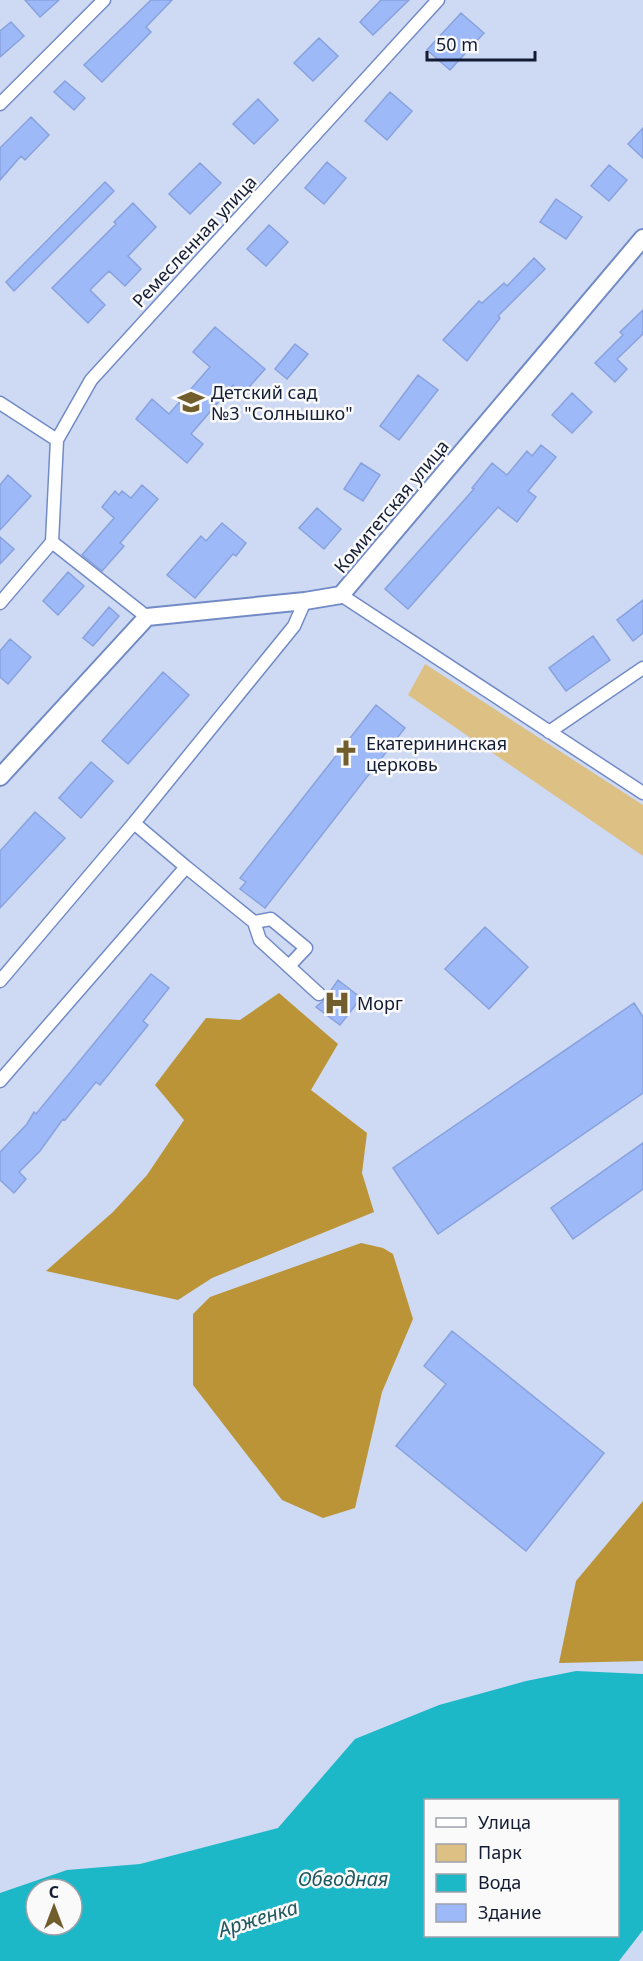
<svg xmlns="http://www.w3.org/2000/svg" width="643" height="1961" font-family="'Noto Sans',sans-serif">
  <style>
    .green { fill: #dcc084 }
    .forest { fill: #ba9437 }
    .water { fill: #1db8c7; fill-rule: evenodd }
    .building { fill: #9eb9f7; stroke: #88a2de; stroke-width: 1.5 }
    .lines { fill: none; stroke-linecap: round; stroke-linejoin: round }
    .street-casing { stroke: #728bc6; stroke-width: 15 }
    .secondary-casing { stroke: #728bc6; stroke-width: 20 }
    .street { stroke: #fff; stroke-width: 12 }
    .secondary { stroke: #fff; stroke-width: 16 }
    .labels { text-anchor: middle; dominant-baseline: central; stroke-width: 5; stroke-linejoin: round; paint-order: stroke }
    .street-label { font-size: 18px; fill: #131c33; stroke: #fafafa }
    .poi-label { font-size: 18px; fill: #131c33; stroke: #fafafa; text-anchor: start }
    .water-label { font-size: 20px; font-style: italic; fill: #20585f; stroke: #fafafa }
  </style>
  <rect width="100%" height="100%" fill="#ced9f3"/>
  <path class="green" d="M 425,664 L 643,805 L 643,856 L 408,695 Z"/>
  <path class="forest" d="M 279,993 L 338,1044 L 311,1090 L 367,1133 L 362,1173 L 374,1212 L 212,1278 L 178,1300 L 46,1271 L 113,1212 L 147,1175 L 184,1120 L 155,1085 L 206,1018 L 240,1020 Z
    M 361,1243 L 383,1248 L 393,1254 L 413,1319 L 382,1392 L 355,1508 L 323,1518 L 282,1500 L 193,1385 L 193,1314 L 210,1297 Z
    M 643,1501 L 643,1661 L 559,1663 L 576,1581 Z"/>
  <path class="water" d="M 576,1671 L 643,1674 L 643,1930 L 619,1961 L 0,1961 L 0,1893 L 67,1870 L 140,1864 L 278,1828 L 355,1739 L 439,1705 L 526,1681 ZM 426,1800 L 618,1800 L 618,1936 L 426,1936 ZM 36,1889 L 72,1889 L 72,1925 L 36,1925 Z"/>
  <path class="building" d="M 25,0 L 59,0 L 40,17 Z
    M 151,0 L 172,0 L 146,27 L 151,32 L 102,82 L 84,65 Z
    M 381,0 L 409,0 L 373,35 L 360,22 Z
    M 461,13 L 484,33 L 450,70 L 427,50 Z
    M 11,22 L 24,36 L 0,57 L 0,31 Z
    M 319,38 L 338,56 L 313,81 L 294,63 Z
    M 65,81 L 85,98 L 74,110 L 54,92 Z
    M 390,92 L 412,111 L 387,140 L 365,121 Z
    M 258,99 L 278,120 L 254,144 L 233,124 Z
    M 31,117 L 49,135 L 25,160 L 21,156 L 0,180 L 0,148 Z
    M 643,128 L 643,158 L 628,144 Z
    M 327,162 L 346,178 L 324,204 L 305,188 Z
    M 200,163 L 221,183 L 190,214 L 169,194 Z
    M 609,165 L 627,180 L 609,201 L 591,186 Z
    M 105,182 L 114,191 L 14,291 L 6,282 Z
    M 556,199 L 582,217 L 566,239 L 540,222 Z
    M 133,203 L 156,227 L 128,256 L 141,269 L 125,286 L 109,271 L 90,290 L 105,305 L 88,323 L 52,288 L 116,224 L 114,222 Z
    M 269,225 L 288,242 L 266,266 L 247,249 Z
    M 534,258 L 545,269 L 498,316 L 500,318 L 467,361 L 443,340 L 479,301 L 482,303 L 504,283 L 507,286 Z
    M 643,310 L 643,334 L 617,359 L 627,369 L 615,382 L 595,363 L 623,335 L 620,332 Z
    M 215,327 L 265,369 L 243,394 L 233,385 L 191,434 L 203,444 L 187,463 L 136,419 L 152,399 L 169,414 L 210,367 L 193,352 Z
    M 295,344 L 308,354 L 287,379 L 275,369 Z
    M 418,375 L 438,390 L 399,440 L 380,426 Z
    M 572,393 L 592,412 L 572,433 L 552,415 Z
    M 541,445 L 556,457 L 528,491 L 536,497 L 517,522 L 498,507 L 408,609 L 385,589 L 474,489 L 472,488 L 492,463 L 507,475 L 527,451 L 532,456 Z
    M 361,463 L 380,475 L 363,501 L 344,489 Z
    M 8,475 L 31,496 L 0,530 L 0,485 Z
    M 142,485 L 158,499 L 120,543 L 124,546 L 102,571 L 82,555 L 114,518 L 102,507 L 115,491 L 119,495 L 122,491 L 131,498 Z
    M 317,508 L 341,529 L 324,549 L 299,528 Z
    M 222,523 L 246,543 L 236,556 L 233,554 L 195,598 L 167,575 L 201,536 L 206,541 Z
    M 0,537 L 14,549 L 0,564 Z
    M 68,572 L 84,586 L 58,615 L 43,601 Z
    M 643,600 L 643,633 L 633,641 L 617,620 Z
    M 109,607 L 119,616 L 93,646 L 83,638 Z
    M 593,636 L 610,660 L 566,691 L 549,668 Z
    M 10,639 L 31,657 L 8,684 L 0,677 L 0,651 Z
    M 163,672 L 189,695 L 128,764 L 102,741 Z
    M 376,705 L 405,728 L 265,908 L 240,889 L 246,882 L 240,878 Z
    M 91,762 L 113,781 L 81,818 L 59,798 Z
    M 35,812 L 65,838 L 0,908 L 0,851 Z
    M 485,927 L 528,967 L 489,1009 L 445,969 Z
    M 151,974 L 169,988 L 143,1021 L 148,1025 L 100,1085 L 96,1082 L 65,1120 L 63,1119 L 40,1151 L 19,1172 L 26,1179 L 14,1193 L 0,1180 L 0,1152 L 27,1124 L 34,1112 L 36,1114 Z
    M 338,980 L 361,998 L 340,1025 L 316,1007 L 325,999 Z
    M 634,1003 L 643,1017 L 643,1093 L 438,1234 L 393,1168 Z
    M 643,1143 L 643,1189 L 573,1239 L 551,1208 Z
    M 452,1331 L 604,1453 L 526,1551 L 396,1446 L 446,1384 L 424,1366 Z"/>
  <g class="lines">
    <g class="street-casing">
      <path id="street" d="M 0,104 L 104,0
        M 0,403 L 57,440
        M 341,595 L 643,793
        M 0,603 L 52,542
        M 147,617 L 52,542 L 57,440 L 91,380 L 438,0
        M 549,732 L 643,668
        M 134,823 L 294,626 L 305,601
        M 186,867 L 254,922 L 260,940 L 319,994
        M 254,922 L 271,919 L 306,948 L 289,966
        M 0,981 L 134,823 L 186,867 L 0,1081"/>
    </g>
    <g class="secondary-casing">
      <path id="secondary" d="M 0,777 L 147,617 L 305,601 L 341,595 L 643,238"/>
    </g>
    <use href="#street" class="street"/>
    <use href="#secondary" class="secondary"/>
  </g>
  <defs>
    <g id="school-bare" transform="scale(2.07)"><path d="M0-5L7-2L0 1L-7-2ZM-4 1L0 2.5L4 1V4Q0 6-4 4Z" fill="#725d2c" stroke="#fafafa" stroke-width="2.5" paint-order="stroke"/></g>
    <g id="church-bare" transform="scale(2.07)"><path d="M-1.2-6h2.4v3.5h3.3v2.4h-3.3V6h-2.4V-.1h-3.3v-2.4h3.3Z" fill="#725d2c" stroke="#fafafa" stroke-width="2.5" paint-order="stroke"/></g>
    <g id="hospital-bare" transform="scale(2.07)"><path d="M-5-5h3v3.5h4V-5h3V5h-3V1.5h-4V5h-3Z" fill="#725d2c" stroke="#fafafa" stroke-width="2.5" paint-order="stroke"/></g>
  </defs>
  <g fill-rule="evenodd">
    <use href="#school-bare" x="191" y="402"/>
    <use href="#church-bare" x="346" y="753"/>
    <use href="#hospital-bare" x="337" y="1003"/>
  </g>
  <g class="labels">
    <g class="street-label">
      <text transform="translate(194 241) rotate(-47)">Ремесленная улица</text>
      <text transform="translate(391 506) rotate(-50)">Комитетская улица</text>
    </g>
    <g class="poi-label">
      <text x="211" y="392">Детский сад<tspan x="211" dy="21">№3 "Солнышко"</tspan></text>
      <text x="366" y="743">Екатерининская<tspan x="366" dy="21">церковь</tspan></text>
      <text x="357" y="1003">Морг</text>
    </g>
    <g class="water-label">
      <text x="343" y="1878">Обводная</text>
      <text transform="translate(258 1918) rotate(-17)">Арженка</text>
    </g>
  </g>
  <rect x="424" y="1799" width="195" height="138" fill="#fafafa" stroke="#9ea1aa" stroke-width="1.5"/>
  <rect x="436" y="1818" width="30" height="9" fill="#ffffff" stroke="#9ea1aa" stroke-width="1.5"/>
  <text x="478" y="1829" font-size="18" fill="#131c33">Улица</text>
  <rect x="436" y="1844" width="30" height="18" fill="#dcc084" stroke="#9ea1aa" stroke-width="1.5"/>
  <text x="478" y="1859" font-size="18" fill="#131c33">Парк</text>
  <rect x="436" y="1874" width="30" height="18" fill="#1db8c7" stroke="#9ea1aa" stroke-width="1.5"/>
  <text x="478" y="1889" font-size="18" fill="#131c33">Вода</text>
  <rect x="436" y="1904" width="30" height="18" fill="#9eb9f7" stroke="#9ea1aa" stroke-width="1.5"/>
  <text x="478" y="1919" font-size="18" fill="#131c33">Здание</text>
  <g transform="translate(54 1907)"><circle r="28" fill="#fafafa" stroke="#9ea1aa" stroke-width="1.5"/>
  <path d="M0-4.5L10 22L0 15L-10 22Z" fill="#725d2c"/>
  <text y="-9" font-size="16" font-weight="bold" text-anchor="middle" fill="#131c33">С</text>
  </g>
  <path d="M427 51v9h108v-9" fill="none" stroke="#131c33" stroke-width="3"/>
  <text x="436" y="51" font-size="18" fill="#131c33" stroke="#fafafa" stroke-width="4.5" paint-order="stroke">50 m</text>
</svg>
